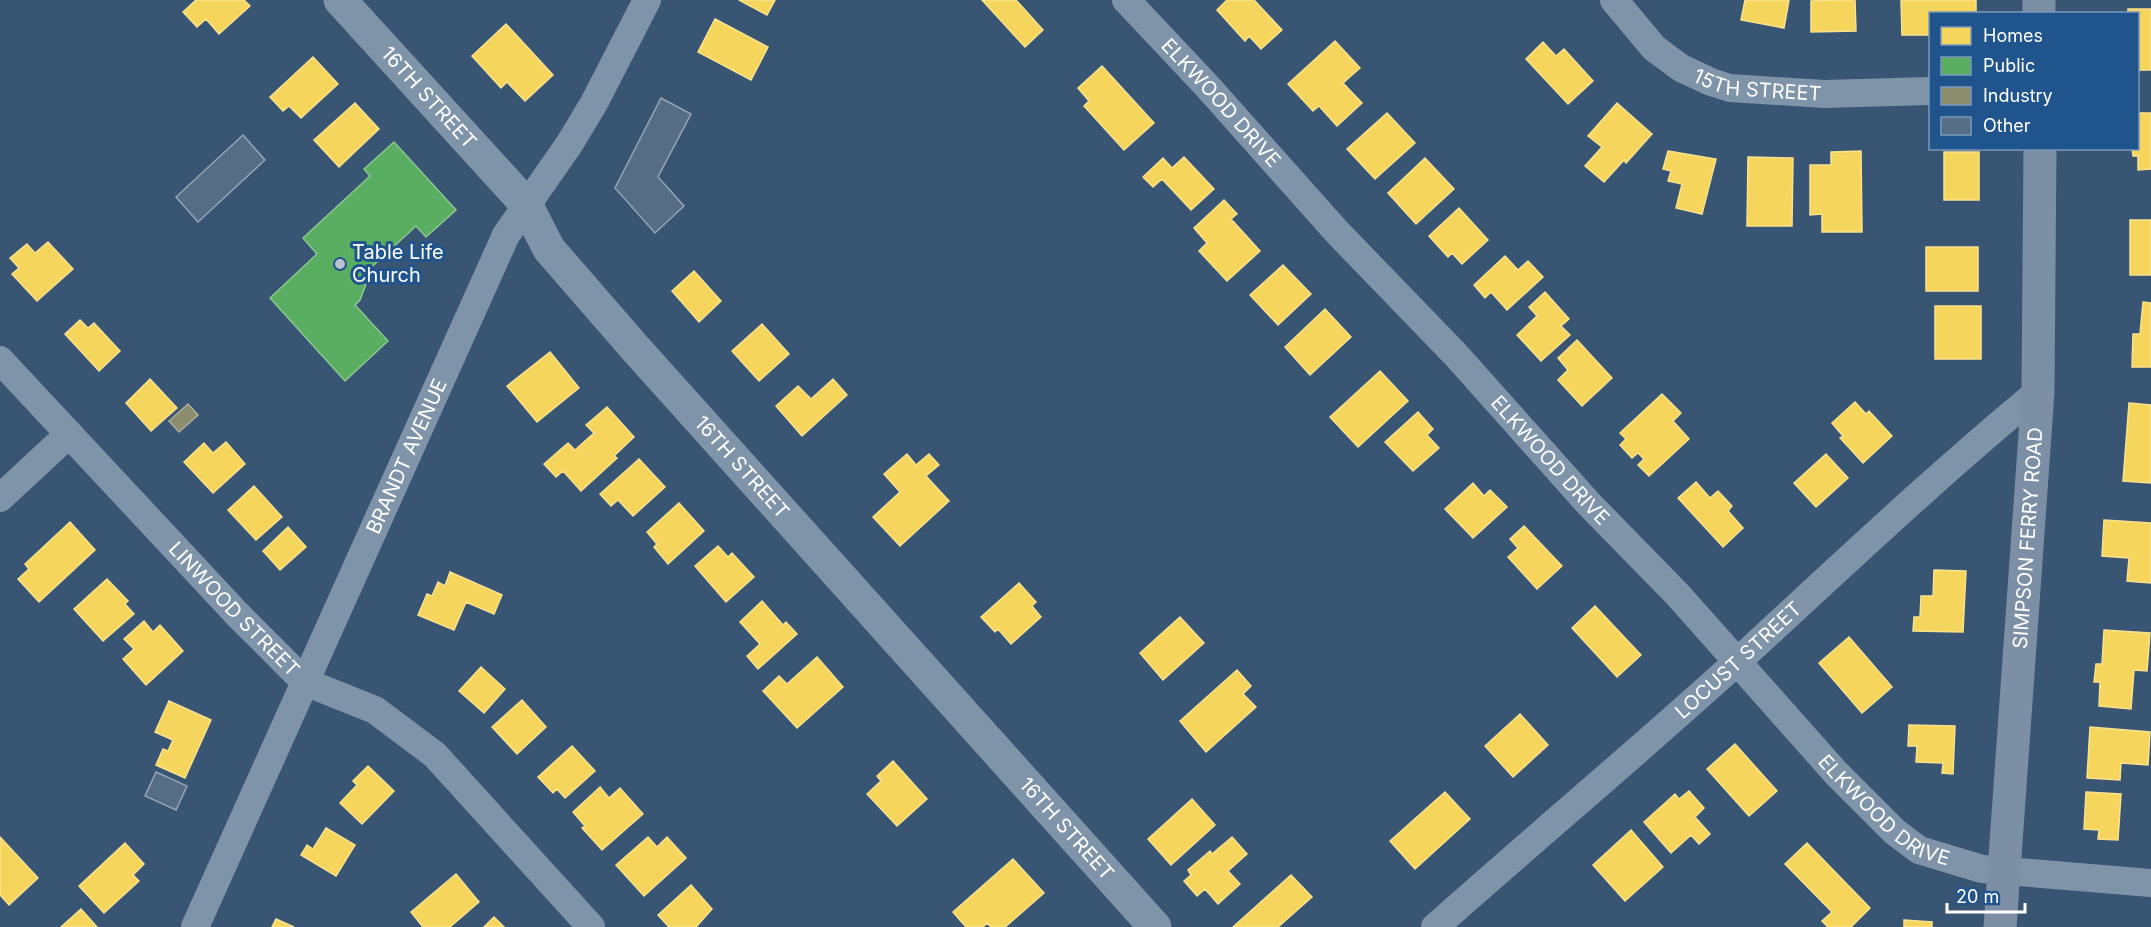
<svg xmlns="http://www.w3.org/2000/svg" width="2151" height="927" font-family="Inter,sans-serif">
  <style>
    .homes { fill: #f6d55c; stroke: #f9e28d; stroke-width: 1.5 }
    .public { fill: #5aae61; stroke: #8cc690; stroke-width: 1.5 }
    .industry { fill: #8c8c6e; stroke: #aeae9a; stroke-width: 1.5 }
    .building { fill: #566d86; stroke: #94a5b7; stroke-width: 1.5 }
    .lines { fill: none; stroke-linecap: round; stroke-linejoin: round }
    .minor { stroke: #7f94a8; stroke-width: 28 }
    .tertiary { stroke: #7f94a8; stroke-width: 33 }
    .secondary { stroke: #7c8fa4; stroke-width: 33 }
    .poi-dot { fill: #b9c4ce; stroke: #20548d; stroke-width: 2 }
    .labels { text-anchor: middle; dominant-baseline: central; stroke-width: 6; stroke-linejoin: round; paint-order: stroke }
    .street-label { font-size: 20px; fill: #fff; stroke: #20548d }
    .poi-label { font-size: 20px; fill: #fff; stroke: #20548d; text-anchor: start }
  </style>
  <rect width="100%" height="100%" fill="#385574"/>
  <path class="homes" d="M 196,0 L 244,0 L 250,6 L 219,34 L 206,19 L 197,27 L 183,12 Z
    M 739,0 L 775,0 L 767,15 Z
    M 982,0 L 1016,0 L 1043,30 L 1025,47 Z
    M 1227,0 L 1254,0 L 1282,30 L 1261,49 L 1249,36 L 1245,41 L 1217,10 Z
    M 1745,0 L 1789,0 L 1784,28 L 1741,20 Z
    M 1839,0 L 1855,0 L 1856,31 L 1811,32 L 1811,1 Z
    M 1901,0 L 1976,0 L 1976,14 L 1930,14 L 1930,35 L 1902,35 Z
    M 2128,9 L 2151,9 L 2151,70 L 2138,70 L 2138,14 L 2128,14 Z
    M 715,19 L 768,47 L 751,80 L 698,52 Z
    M 506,24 L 553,75 L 525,101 L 507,82 L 501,88 L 472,56 Z
    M 1335,41 L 1360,68 L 1343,83 L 1362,103 L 1337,126 L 1319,106 L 1313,111 L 1288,84 Z
    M 1543,42 L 1556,56 L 1564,49 L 1593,81 L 1568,104 L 1526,59 Z
    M 313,57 L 338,84 L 301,118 L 289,106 L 283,111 L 270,97 Z
    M 1102,66 L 1154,123 L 1124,150 L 1084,106 L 1089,101 L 1078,88 Z
    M 355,103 L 379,129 L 339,167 L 314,140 Z
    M 1617,103 L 1652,134 L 1626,163 L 1624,160 L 1604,182 L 1585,166 L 1602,147 L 1588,136 Z
    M 1387,113 L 1415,143 L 1375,179 L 1347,149 Z
    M 2138,113 L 2151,113 L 2151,169 L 2138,170 L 2138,156 L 2133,156 L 2132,148 L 2138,148 Z
    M 1668,151 L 1716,159 L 1702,214 L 1676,208 L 1682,184 L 1668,181 L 1671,171 L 1663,169 Z
    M 1861,151 L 1862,232 L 1822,232 L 1822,214 L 1810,215 L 1810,165 L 1831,165 L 1831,152 Z
    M 1944,152 L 1979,152 L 1979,200 L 1944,200 Z
    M 1184,157 L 1214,189 L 1191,210 L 1162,179 L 1153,187 L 1143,177 L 1163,158 L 1172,168 Z
    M 1748,157 L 1793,158 L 1792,226 L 1747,226 Z
    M 1425,158 L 1454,189 L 1416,224 L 1388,193 Z
    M 1224,200 L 1237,214 L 1231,219 L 1260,251 L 1227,281 L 1199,251 L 1207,243 L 1194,228 Z
    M 1459,208 L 1488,240 L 1462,264 L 1452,253 L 1448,257 L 1429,236 Z
    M 2130,220 L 2151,220 L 2151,275 L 2130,275 Z
    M 48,242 L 73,269 L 37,301 L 12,274 L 19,268 L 10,258 L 27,244 L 35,253 Z
    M 1926,247 L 1978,247 L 1978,291 L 1926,291 Z
    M 1505,256 L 1518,270 L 1528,261 L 1543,277 L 1507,310 L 1491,292 L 1485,298 L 1474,285 Z
    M 1283,265 L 1311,294 L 1278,325 L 1250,295 Z
    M 694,271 L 721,301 L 699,322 L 672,291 Z
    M 1545,292 L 1569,319 L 1561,326 L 1570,335 L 1541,361 L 1517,335 L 1537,316 L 1529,307 Z
    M 2143,302 L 2151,303 L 2151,367 L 2132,367 L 2133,334 L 2140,334 Z
    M 1935,306 L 1981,306 L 1981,359 L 1935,359 Z
    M 1325,309 L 1351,337 L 1310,375 L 1285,347 Z
    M 80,320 L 88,328 L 94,323 L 120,351 L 99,371 L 65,334 Z
    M 762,324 L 789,354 L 759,381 L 732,351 Z
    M 1577,340 L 1612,378 L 1582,406 L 1558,380 L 1568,370 L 1558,358 Z
    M 550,352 L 579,388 L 537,422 L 507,386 Z
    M 1380,371 L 1408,401 L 1358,447 L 1330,417 Z
    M 150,379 L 177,408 L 151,431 L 126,403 Z
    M 833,379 L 847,395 L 802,436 L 776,406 L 798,386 L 811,399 Z
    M 1662,394 L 1681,413 L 1673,421 L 1689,439 L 1649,476 L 1638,465 L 1644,459 L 1638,453 L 1632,458 L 1620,445 L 1626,439 L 1620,433 Z
    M 1855,402 L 1866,414 L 1869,411 L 1892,436 L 1863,463 L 1840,438 L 1843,436 L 1832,423 Z
    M 2129,403 L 2151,405 L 2151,483 L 2123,481 Z
    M 607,407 L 634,437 L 614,456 L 617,458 L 581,491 L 563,471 L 556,477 L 544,464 L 568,443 L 575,450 L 594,433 L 586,425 Z
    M 1418,412 L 1433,429 L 1427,435 L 1439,448 L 1413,471 L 1385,442 Z
    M 226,442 L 245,464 L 213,493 L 184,462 L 204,443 L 213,453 Z
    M 907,454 L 916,465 L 929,454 L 939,465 L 926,476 L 949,501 L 900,546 L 873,517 L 900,492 L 884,474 Z
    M 1826,454 L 1848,478 L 1816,507 L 1794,483 Z
    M 639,459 L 665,487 L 633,516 L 618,500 L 611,506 L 600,494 Z
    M 1696,482 L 1710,498 L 1718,491 L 1732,506 L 1728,511 L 1743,528 L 1723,547 L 1678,498 Z
    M 1473,483 L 1484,496 L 1490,490 L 1507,507 L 1473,538 L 1445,509 Z
    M 254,486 L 282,517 L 256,540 L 228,510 Z
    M 679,503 L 704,531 L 668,564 L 654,547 L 657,544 L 647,532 Z
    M 2104,520 L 2151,523 L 2151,583 L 2127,581 L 2129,558 L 2102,556 Z
    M 70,522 L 95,550 L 39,602 L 18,579 L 29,569 L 25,564 Z
    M 1524,526 L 1562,566 L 1537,589 L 1508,557 L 1518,548 L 1510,539 Z
    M 288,527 L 306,547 L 280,570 L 263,551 Z
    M 718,546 L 728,557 L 732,553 L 754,577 L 726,602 L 695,566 Z
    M 1934,570 L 1966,571 L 1963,632 L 1913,631 L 1914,617 L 1920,617 L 1921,596 L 1933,596 Z
    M 450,572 L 502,595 L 494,614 L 466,602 L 454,630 L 418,615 L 427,594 L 432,596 L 438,582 L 445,586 Z
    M 107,579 L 128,601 L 125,604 L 134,614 L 103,641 L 74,609 Z
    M 1019,583 L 1036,602 L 1032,606 L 1041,617 L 1011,644 L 998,629 L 995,632 L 981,617 Z
    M 762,601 L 783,625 L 786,622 L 797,634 L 758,669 L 747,656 L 760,644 L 740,622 Z
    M 1595,606 L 1641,655 L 1617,677 L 1572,628 Z
    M 1180,617 L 1204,643 L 1163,680 L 1140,653 Z
    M 144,621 L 153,632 L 160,625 L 183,651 L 146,685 L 123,659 L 134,649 L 124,639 Z
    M 2104,630 L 2150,633 L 2147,671 L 2134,670 L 2131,709 L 2099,706 L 2100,682 L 2094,682 L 2096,664 L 2102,664 Z
    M 1849,637 L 1892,687 L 1862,713 L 1819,663 Z
    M 817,657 L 843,687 L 797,728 L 763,691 L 779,676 L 787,684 Z
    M 481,667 L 505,689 L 484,713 L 459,691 Z
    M 1237,670 L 1251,686 L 1243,694 L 1256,707 L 1206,752 L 1180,721 Z
    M 522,700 L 546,727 L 517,754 L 492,727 Z
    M 169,701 L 211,720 L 185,778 L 156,765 L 163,749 L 168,751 L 173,740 L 155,732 Z
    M 1520,714 L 1548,745 L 1513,777 L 1485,746 Z
    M 1909,725 L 1955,726 L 1953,774 L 1942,773 L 1943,763 L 1916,762 L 1917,746 L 1908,746 Z
    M 2090,727 L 2150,732 L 2148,765 L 2121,763 L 2120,780 L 2087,778 Z
    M 1735,744 L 1777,791 L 1749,816 L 1707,769 Z
    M 572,746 L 595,771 L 565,798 L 557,789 L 553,793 L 538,777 Z
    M 893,761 L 927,799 L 897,826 L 867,794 L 881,781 L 877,776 Z
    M 368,766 L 394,791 L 362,824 L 340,803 L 357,785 L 353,781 Z
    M 600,787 L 609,798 L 620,788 L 643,814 L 602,850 L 582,828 L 585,826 L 573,812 Z
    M 1689,791 L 1704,808 L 1695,817 L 1710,834 L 1699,844 L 1691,835 L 1671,853 L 1644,822 L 1675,794 L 1679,799 Z
    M 1445,792 L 1470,819 L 1415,869 L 1390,841 Z
    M 2086,792 L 2121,794 L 2118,840 L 2098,839 L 2099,830 L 2084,829 Z
    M 1192,799 L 1215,825 L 1171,865 L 1148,839 Z
    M 326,828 L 355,845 L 336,876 L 301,855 L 307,845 L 313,849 Z
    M 1631,830 L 1663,867 L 1625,901 L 1593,865 Z
    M 0,837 L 38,878 L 9,905 L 0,895 Z
    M 648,837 L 657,847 L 667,837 L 686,858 L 644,896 L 616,865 Z
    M 1232,837 L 1247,854 L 1228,871 L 1240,884 L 1218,904 L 1205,889 L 1197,896 L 1184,881 L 1191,875 L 1188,870 L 1210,851 L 1212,854 Z
    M 125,843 L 144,864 L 133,875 L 139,881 L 104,913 L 79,886 Z
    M 1807,843 L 1870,908 L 1851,927 L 1828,927 L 1822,921 L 1832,912 L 1785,864 Z
    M 1013,859 L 1044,893 L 1005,927 L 991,927 L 987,923 L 983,927 L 966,927 L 953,912 Z
    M 456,874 L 479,902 L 450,927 L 423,927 L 411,912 Z
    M 1291,875 L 1312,897 L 1278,927 L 1233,927 Z
    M 691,885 L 712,909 L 696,927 L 669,927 L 658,915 Z
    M 81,909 L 97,927 L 61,927 Z
    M 494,917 L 504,927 L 484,927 Z
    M 276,919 L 294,927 L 272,927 Z
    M 1904,920 L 1932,922 L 1932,927 L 1904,927 Z"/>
  <path class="public" d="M 394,142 L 456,210 L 426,237 L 416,226 L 364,274 L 368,279 L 360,300 L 355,305 L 388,341 L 345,381 L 270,298 L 317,254 L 303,238 L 370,176 L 364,169 Z"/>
  <path class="industry" d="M 188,404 L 198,415 L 179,432 L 169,421 Z"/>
  <path class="building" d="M 661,98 L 691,114 L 658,177 L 684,206 L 655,233 L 615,188 Z
    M 243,135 L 265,160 L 198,222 L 176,197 Z
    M 156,772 L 187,786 L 176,810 L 145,796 Z"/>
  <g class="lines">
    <g class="minor">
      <path id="s1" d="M 1126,0 L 1207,86 L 1338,233 L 1456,355 L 1589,504 L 1678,595 L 1836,773 L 1895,832 L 1919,850 L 1982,869 L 2151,883"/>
      <path id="s2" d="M 1614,0 L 1654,48 L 1681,68 L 1711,82 L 1730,88 L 1824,94 L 1930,91"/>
      <path id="s3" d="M 0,360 L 237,614 L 305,682 L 375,710 L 435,755 L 591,927"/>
      <path d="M 0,498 L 69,434"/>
      <path id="s4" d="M 195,927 L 506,235 L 570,143 L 594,103 L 647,0"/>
      <path id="s5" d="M 1435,927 C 1535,838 1639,751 1738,661 C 1837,570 1934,478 2038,392"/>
    </g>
    <path class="tertiary" id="s6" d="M 340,0 L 526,204 L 549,249 L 635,348 L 1155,927"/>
    <g class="secondary">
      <path d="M 2039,0 L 2039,14"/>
      <path id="s7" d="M 2000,927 L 2038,392 L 2040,148"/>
    </g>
  </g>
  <circle class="poi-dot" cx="340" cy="264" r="6"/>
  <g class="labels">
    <g class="street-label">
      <text stroke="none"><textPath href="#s2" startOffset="176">15TH STREET</textPath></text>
      <text stroke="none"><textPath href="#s6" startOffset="132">16TH STREET</textPath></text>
      <text stroke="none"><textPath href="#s1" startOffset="140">ELKWOOD DRIVE</textPath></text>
      <text stroke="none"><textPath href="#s4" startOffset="516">BRANDT AVENUE</textPath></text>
      <text stroke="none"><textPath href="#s1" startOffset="626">ELKWOOD DRIVE</textPath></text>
      <text stroke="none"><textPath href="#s6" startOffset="618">16TH STREET</textPath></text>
      <text stroke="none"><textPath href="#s7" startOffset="390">SIMPSON FERRY ROAD</textPath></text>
      <text stroke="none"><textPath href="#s3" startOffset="342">LINWOOD STREET</textPath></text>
      <text stroke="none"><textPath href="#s5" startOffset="404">LOCUST STREET</textPath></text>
      <text stroke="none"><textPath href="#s1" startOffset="1112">ELKWOOD DRIVE</textPath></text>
      <text stroke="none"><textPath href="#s6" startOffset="1104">16TH STREET</textPath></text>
    </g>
    <g class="poi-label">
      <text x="352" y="252">Table Life<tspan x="352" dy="23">Church</tspan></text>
    </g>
  </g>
  <rect x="1929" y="12" width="210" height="138" fill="#20548d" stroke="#7998bb" stroke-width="1.5"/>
  <rect x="1941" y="27" width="30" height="18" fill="#f6d55c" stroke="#7998bb" stroke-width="1.5"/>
  <text x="1983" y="42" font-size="18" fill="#ffffff">Homes</text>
  <rect x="1941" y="57" width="30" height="18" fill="#5aae61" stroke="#7998bb" stroke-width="1.5"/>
  <text x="1983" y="72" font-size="18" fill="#ffffff">Public</text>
  <rect x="1941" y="87" width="30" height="18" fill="#8c8c6e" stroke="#7998bb" stroke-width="1.5"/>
  <text x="1983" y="102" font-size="18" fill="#ffffff">Industry</text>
  <rect x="1941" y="117" width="30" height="18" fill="#566d86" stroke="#7998bb" stroke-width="1.5"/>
  <text x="1983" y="132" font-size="18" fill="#ffffff">Other</text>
  <path d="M1947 903v9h78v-9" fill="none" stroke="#ffffff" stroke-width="3"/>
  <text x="1956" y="903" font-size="18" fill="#ffffff" stroke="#20548d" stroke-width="4.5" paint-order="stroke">20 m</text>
</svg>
